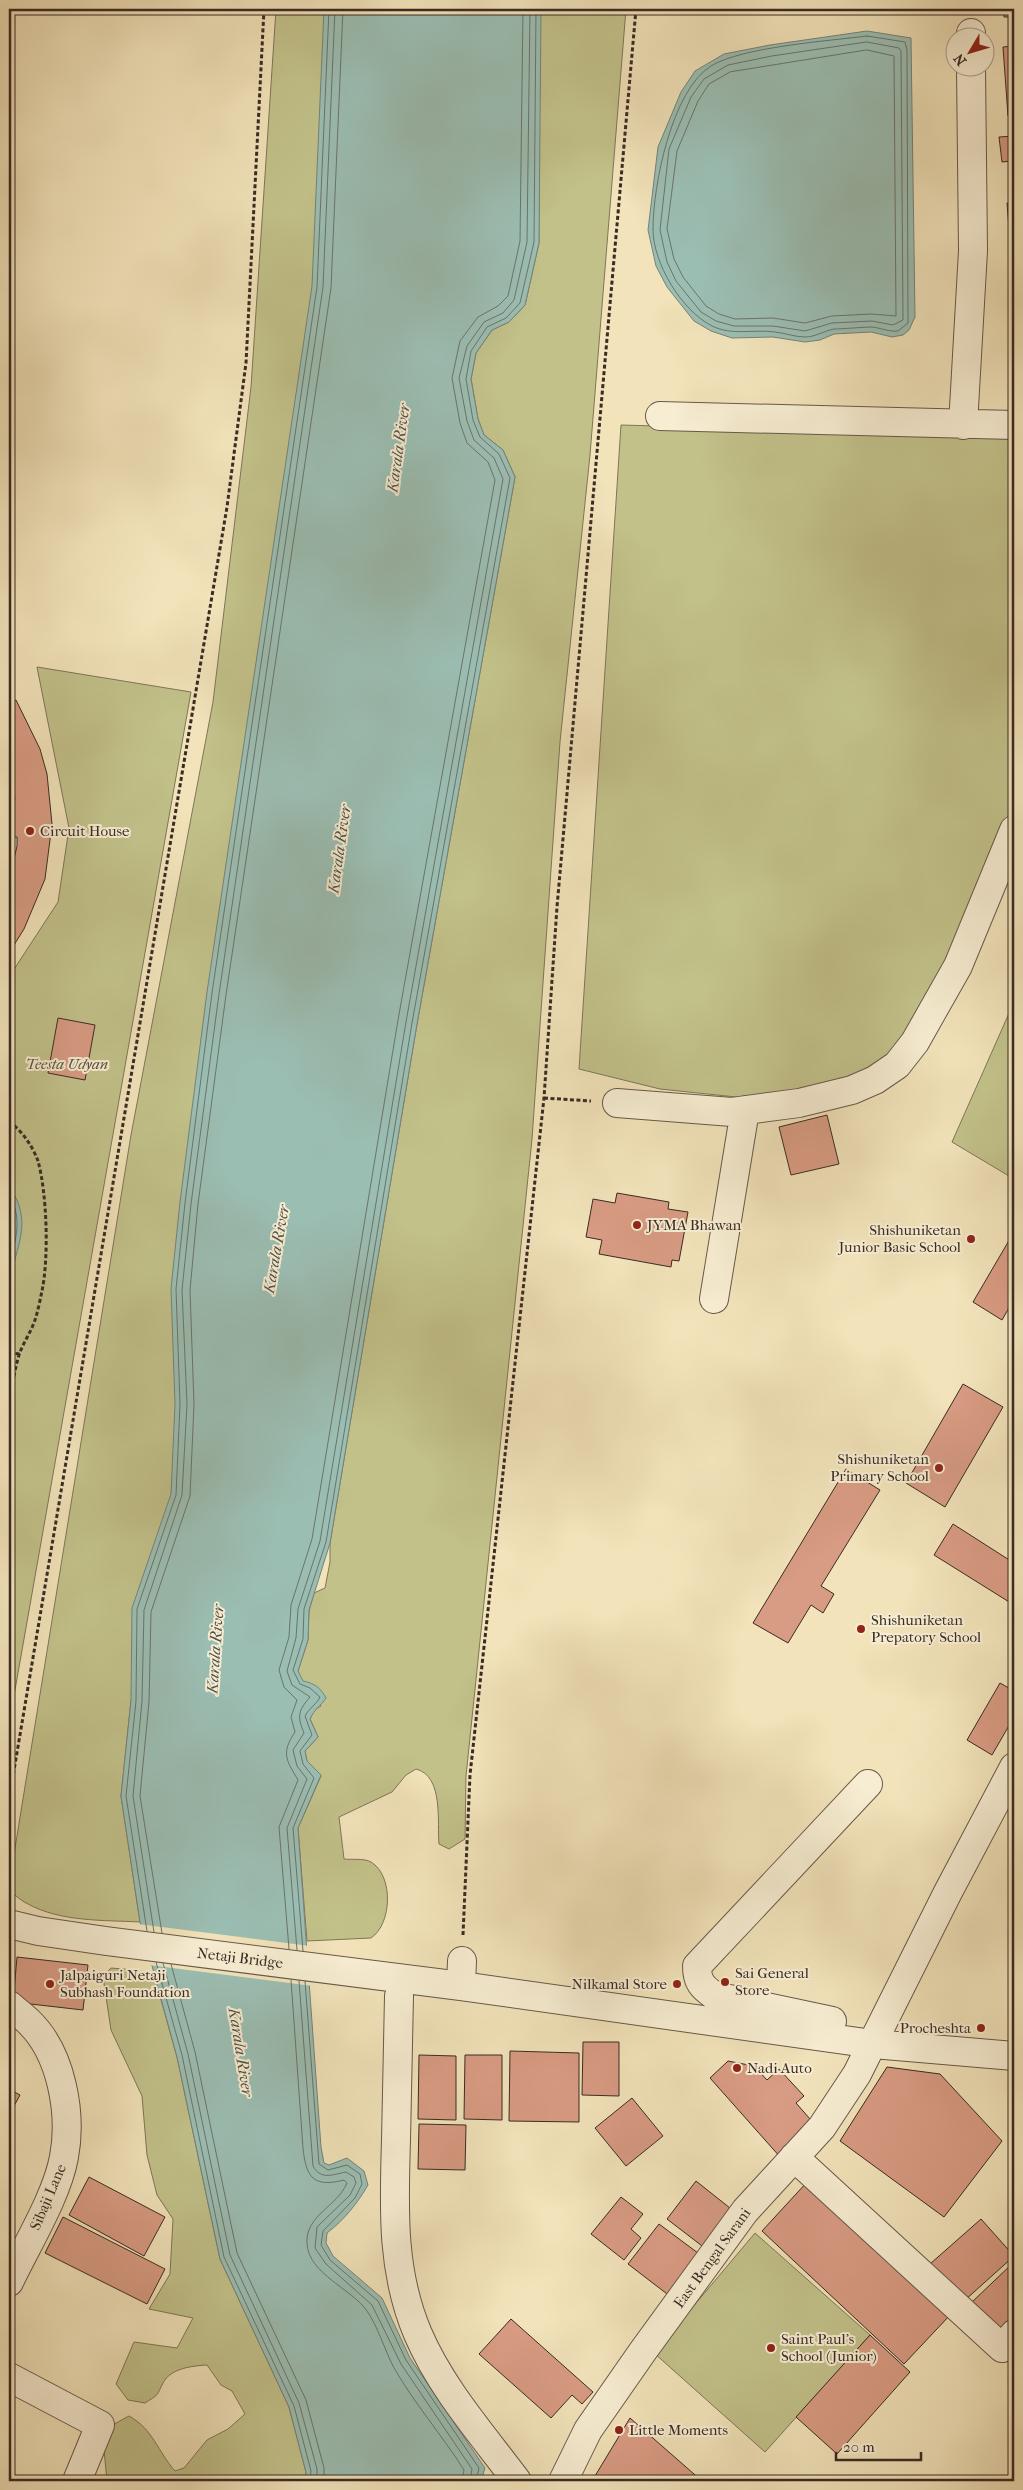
<svg xmlns="http://www.w3.org/2000/svg" width="1023" height="2490" font-family="'IM FELL French Canon',serif">
  <style>
    .green { fill: #c2c18a; stroke: #7e7658 }
    .water { fill: #9bbeb3; stroke: #74837a }
    .pier { fill: #f2e3ba }
    .lines { fill: none; stroke-linecap: round; stroke-linejoin: round }
    .shore { stroke: #6a746c; stroke-width: 1 }
    .building { fill: #d89b83; stroke: #392b25 }
    .minor-casing { stroke: #67594a; stroke-width: 30 }
    .path { stroke: #392b25; stroke-width: 3; stroke-dasharray: 4 2.5; stroke-linecap: butt }
    .minor { stroke: #f7edd2; stroke-width: 28 }
    .poi-dot { fill: #8f2418; stroke: #f7edd2; stroke-width: 2 }
    .labels { text-anchor: middle; dominant-baseline: central; stroke-width: 4; stroke-linejoin: round; paint-order: stroke }
    .poi-label { font-size: 15px; fill: #392b25; stroke: #f7edd2; text-anchor: start }
    .park-label { font-size: 15px; font-style: italic; fill: #5b503e; stroke: #f7edd2 }
    .street-label { font-size: 15px; fill: #392b25; stroke: #f7edd2 }
    .water-label { font-size: 16px; font-style: italic; fill: #525048; stroke: #f7edd2 }
  </style>
  <rect width="100%" height="100%" fill="#f2e3ba"/>
  <filter id="stains"><feTurbulence type="fractalNoise" baseFrequency=".004" numOctaves="4"/><feColorMatrix values="0 0 0 0 .2 0 0 0 0 .09 0 0 0 0 .02 0 0 0 .5 -.17"/></filter>
  <radialGradient id="worn" r=".72"><stop offset=".6" stop-color="#630" stop-opacity="0"/><stop offset="1" stop-color="#630" stop-opacity=".3"/></radialGradient>
  <path class="green" d="M 276,9 L 367,9 L 150,1674 L 131,1701 L 121,1796 L 140,1922 C 103,1920 61,1922 28,1904 C 21,1901 15,1895 9,1890 L 9,1885 L 131,1135 L 213,702 L 251,387 Z
    M 539,9 L 626,9 L 590,455 L 560,742 L 532,1139 L 466,1776 L 465,1839 L 449,1849 L 439,1844 C 437,1823 444,1776 416,1769 L 406,1775 L 392,1792 L 339,1817 L 344,1859 C 352,1860 364,1858 371,1862 C 394,1876 392,1924 371,1938 L 307,1941 L 298,1828 L 321,1776 L 307,1761 L 305,1751 L 318,1737 L 310,1719 L 314,1710 L 321,1706 L 300,1678 L 298,1671 L 308,1640 L 309,1611 L 314,1593 L 325,1588 L 330,1562 L 330,1543 L 417,1024 L 515,477 L 503,450 L 484,435 L 478,419 L 471,379 L 476,353 L 492,330 L 509,322 L 525,305 L 539,243 Z
    M 621,425 L 1014,436 L 1014,803 L 922,1014 L 890,1055 L 862,1076 L 765,1097 L 736,1097 L 660,1089 L 579,1069 Z
    M 37,667 L 191,692 L 9,1724 L 9,977 L 58,902 L 69,828 Z
    M 1014,1002 L 1014,1179 L 952,1142 Z
    M 111,1968 L 135,1970 L 155,1978 L 177,2057 L 220,2259 L 289,2407 L 306,2472 L 305,2481 L 107,2480 L 104,2450 L 107,2428 L 129,2416 C 153,2429 158,2452 175,2471 L 184,2468 L 207,2440 L 228,2429 L 245,2414 L 232,2391 L 221,2385 L 207,2365 C 192,2366 171,2368 163,2383 C 156,2397 159,2394 145,2403 L 128,2400 L 116,2384 L 134,2342 L 177,2348 L 193,2318 L 149,2309 L 170,2274 L 173,2219 L 157,2195 L 147,2155 L 142,2096 L 111,2030 L 103,1977 Z
    M 755,2233 L 870,2335 L 765,2452 L 654,2353 Z"/>
  <path class="water" d="M 324,9 L 541,9 L 539,243 L 525,305 L 509,322 L 492,330 L 476,353 L 471,379 L 478,419 L 484,435 L 503,450 L 515,477 L 417,1024 L 330,1543 L 309,1610 L 308,1640 L 298,1671 L 303,1681 C 314,1683 321,1688 326,1698 C 321,1706 314,1709 310,1719 L 318,1737 L 305,1751 L 307,1761 L 321,1775 L 298,1828 L 321,2147 L 324,2163 L 329,2165 L 347,2158 L 364,2171 L 368,2185 C 357,2204 344,2220 327,2233 L 326,2243 L 333,2256 L 382,2298 L 410,2358 L 485,2468 L 481,2481 L 305,2481 L 306,2472 L 289,2407 L 220,2259 L 177,2057 L 140,1922 L 121,1796 L 131,1700 L 132,1608 L 171,1494 L 175,1404 L 171,1289 L 180,1202 L 207,992 L 312,286 Z
    M 867,31 L 911,38 L 915,317 L 909,330 L 903,335 L 892,337 L 871,332 L 834,334 L 820,340 L 805,342 L 773,337 L 732,338 L 711,331 L 694,321 L 667,287 L 656,266 L 648,230 L 658,147 L 681,92 L 695,71 L 724,54 L 770,45 Z
    M 9,1186 C 34,1222 16,1246 9,1283 Z"/>
  <path class="pier" d="M 138,1924 L 310,1946 L 313,1986 L 149,1965 Z"/>
  <g class="lines">
    <path class="shore" d="M 867,36 L 905,42 L 907,50 L 908,323 L 898,331 C 889,332 881,328 872,327 C 864,327 842,329 834,329 C 824,331 815,337 805,337 C 795,337 785,333 775,332 C 753,329 733,336 712,326 C 681,310 653,263 653,229 C 653,185 672,90 711,66 C 742,47 828,41 867,36 Z
      M 867,42 L 899,48 L 901,51 L 903,320 L 893,325 L 872,321 L 832,323 L 805,331 L 773,326 L 734,326 L 716,321 L 701,312 L 676,281 L 667,262 L 660,230 L 669,149 L 691,97 L 704,79 L 728,65 L 772,56 Z
      M 867,50 L 894,56 L 896,316 L 871,314 L 832,316 L 805,323 L 773,318 L 735,319 L 719,314 L 706,306 L 683,277 L 674,259 L 667,229 L 677,151 L 698,101 L 709,84 L 730,72 Z
      M 9,1195 C 23,1217 16,1241 9,1264
      M 147,1931 L 126,1796 L 136,1701 L 137,1609 L 176,1495 L 180,1404 L 176,1289 L 185,1203 L 212,993 L 317,287 L 329,9
      M 154,1932 L 133,1796 L 142,1701 L 144,1610 L 182,1495 L 187,1404 L 182,1290 L 191,1204 L 219,994 L 323,287 L 335,9
      M 162,1933 L 140,1796 L 149,1702 L 151,1612 L 190,1496 L 194,1404 L 190,1290 L 198,1204 L 226,995 L 331,288 L 343,9
      M 289,1949 L 279,1827 L 298,1780 C 286,1760 281,1753 295,1732 L 291,1717 L 297,1700 L 284,1687 L 279,1670 L 289,1637 L 291,1605 L 312,1539 L 398,1020 L 495,480 L 488,462 L 467,443 L 460,423 L 452,378 L 460,341 L 478,317 L 498,306 L 508,296 L 520,241 L 523,9
      M 297,1950 L 287,1828 L 307,1779 L 297,1766 L 293,1750 L 304,1733 C 297,1716 298,1711 310,1697 L 292,1685 L 287,1671 L 296,1638 L 298,1609 L 320,1541 L 406,1022 L 503,479 L 494,458 L 474,440 L 467,421 L 459,378 L 467,346 L 484,322 L 503,313 L 514,300 L 527,242 L 530,9
      M 303,1951 L 293,1828 L 314,1778 L 303,1764 L 300,1751 L 312,1735 L 305,1716 C 310,1707 317,1704 320,1697 L 310,1688 L 300,1684 L 293,1670 L 303,1639 L 304,1609 L 326,1542 L 412,1023 L 510,478 L 499,454 L 480,437 L 473,420 L 466,379 L 471,351 L 487,327 L 506,318 L 520,303 L 534,242 L 536,9
      M 156,1962 L 182,2055 L 224,2257 L 294,2406 L 311,2471 L 310,2481
      M 163,1963 L 188,2054 L 230,2255 L 299,2403 L 317,2469 L 317,2481
      M 171,1964 L 195,2052 L 237,2253 L 306,2400 L 324,2468 L 324,2481
      M 291,1980 L 303,2148 C 306,2177 313,2188 344,2180 L 347,2183 C 337,2207 305,2215 307,2244 C 309,2274 352,2289 367,2311 C 378,2327 384,2348 393,2366 C 413,2402 442,2435 464,2470 L 462,2481
      M 299,1981 L 313,2166 C 321,2181 334,2174 346,2172 L 354,2177 L 356,2183 L 350,2195 L 317,2227 L 315,2248 L 326,2264 L 372,2305 L 401,2364 L 472,2469 L 470,2481
      M 305,1981 L 319,2164 L 328,2170 L 347,2165 L 360,2174 L 362,2184 L 355,2198 L 323,2231 L 321,2245 L 330,2260 L 378,2301 L 406,2360 L 479,2468 L 476,2481"/>
  </g>
  <path class="building" d="M 1003,9 L 1014,9 L 1014,17 L 1004,17 Z
    M 1014,46 L 1014,115 L 1008,116 L 1003,47 Z
    M 1014,136 L 1014,185 L 1012,161 L 1002,162 L 999,137 Z
    M 1014,202 L 1014,227 L 1009,228 L 1007,203 Z
    M 9,698 L 12,702 L 16,700 L 40,749 L 47,774 L 52,824 L 45,879 L 24,929 L 9,953 L 9,881 L 17,846 L 17,837 L 9,838 L 9,799 L 15,799 L 9,774 Z
    M 58,1018 L 95,1025 L 85,1080 L 48,1073 Z
    M 827,1115 L 839,1164 L 791,1175 L 779,1127 Z
    M 617,1193 L 669,1202 L 668,1209 L 688,1212 L 679,1261 L 672,1260 L 671,1267 L 599,1254 L 602,1240 L 586,1237 L 593,1199 L 615,1203 Z
    M 1014,1232 L 1014,1299 L 1002,1320 L 973,1302 Z
    M 963,1384 L 1003,1407 L 945,1507 L 906,1483 Z
    M 846,1469 L 880,1490 L 821,1586 L 834,1594 L 823,1613 L 811,1605 L 788,1643 L 753,1623 Z
    M 953,1524 L 1014,1563 L 1014,1605 L 934,1555 Z
    M 1000,1683 L 1014,1691 L 1014,1717 L 992,1755 L 967,1740 Z
    M 17,1957 L 88,1965 L 83,2010 L 13,2002 Z
    M 583,2042 L 619,2042 L 619,2096 L 582,2095 Z
    M 510,2051 L 579,2053 L 579,2122 L 509,2121 Z
    M 419,2055 L 456,2056 L 456,2120 L 418,2119 Z
    M 465,2055 L 502,2055 L 502,2120 L 464,2119 Z
    M 728,2061 L 754,2066 L 767,2080 L 779,2069 L 804,2096 L 796,2103 L 817,2127 L 781,2158 L 710,2078 Z
    M 887,2067 L 940,2074 L 1002,2141 L 944,2217 L 840,2141 Z
    M 9,2089 L 20,2095 L 9,2115 Z
    M 632,2098 L 663,2136 L 626,2166 L 595,2128 Z
    M 419,2124 L 466,2125 L 465,2170 L 418,2169 Z
    M 89,2177 L 165,2217 L 144,2256 L 69,2215 Z
    M 696,2181 L 735,2212 L 706,2249 L 667,2219 Z
    M 808,2181 L 951,2314 L 904,2364 L 762,2231 Z
    M 621,2197 L 643,2214 L 631,2229 L 641,2238 L 624,2260 L 591,2234 Z
    M 63,2217 L 165,2269 L 147,2304 L 45,2253 Z
    M 981,2219 L 1014,2256 L 964,2301 L 930,2264 Z
    M 659,2224 L 702,2256 L 671,2297 L 628,2264 Z
    M 1014,2262 L 1014,2315 L 997,2331 L 971,2303 Z
    M 511,2319 L 593,2392 L 582,2404 L 572,2395 L 551,2418 L 479,2354 Z
    M 870,2335 L 910,2372 L 837,2454 L 796,2417 Z
    M 630,2418 L 702,2481 L 592,2481 Z"/>
  <g class="lines">
    <g class="minor-casing">
      <path id="minor" d="M 971,33 L 971,38
        M 660,416 L 1014,425
        M 963,425 L 973,251 L 971,68
        M 617,1103 L 732,1112 L 799,1103 L 852,1090 L 875,1080 L 897,1065 L 915,1042 L 958,966 L 1014,830
        M 714,1299 L 745,1110
        M 9,1924 L 38,1931 L 106,1941 L 461,1986 L 873,2044 L 1014,2056
        M 461,1986 L 462,1961
        M 399,1996 C 398,2044 397,2092 396,2140 C 394,2207 391,2271 418,2334 C 441,2388 482,2434 517,2481
        M 9,2005 C 16,2011 23,2016 29,2022 C 62,2054 72,2114 64,2157 C 57,2196 26,2246 9,2282
        M 832,2021 L 715,1996 C 702,1987 697,1982 697,1966 L 868,1784
        M 794,2157 L 1002,2348 L 1014,2334
        M 9,2377 L 100,2425 L 77,2481
        M 563,2481 L 588,2430 L 643,2351 L 745,2211 L 822,2127 L 857,2074 L 947,1894 L 1014,1767"/>
    </g>
    <path class="path" d="M 544,1098 L 591,1101
      M 9,1122 C 22,1130 33,1147 38,1161 C 47,1194 49,1257 42,1291 C 40,1300 38,1311 35,1320 C 31,1332 23,1343 19,1355 C 13,1375 11,1395 9,1415
      M 9,1353 L 20,1354
      M 9,1440 L 13,1473 L 9,1509
      M 9,1800 L 227,507 L 246,363 L 264,9
      M 463,1935 L 470,1775 L 544,1098 L 557,907 L 636,9"/>
    <use href="#minor" class="minor"/>
  </g>
  <g class="poi-dot">
    <circle cx="30" cy="831" r="5"/>
    <circle cx="637" cy="1225" r="5"/>
    <circle cx="971" cy="1239" r="5"/>
    <circle cx="939" cy="1468" r="5"/>
    <circle cx="861" cy="1629" r="5"/>
    <circle cx="725" cy="1982" r="5"/>
    <circle cx="50" cy="1984" r="5"/>
    <circle cx="677" cy="1984" r="5"/>
    <circle cx="981" cy="2028" r="5"/>
    <circle cx="737" cy="2068" r="5"/>
    <circle cx="771" cy="2348" r="5"/>
    <circle cx="619" cy="2430" r="5"/>
  </g>
  <g class="labels">
    <g class="poi-label">
      <text x="40" y="831">Circuit House</text>
      <text x="647" y="1225">JYMA Bhawan</text>
      <text x="961" y="1230" text-anchor="end">Shishuniketan<tspan x="961" dy="17">Junior Basic School</tspan></text>
      <text x="929" y="1459" text-anchor="end">Shishuniketan<tspan x="929" dy="17">Primary School</tspan></text>
      <text x="871" y="1620">Shishuniketan<tspan x="871" dy="17">Prepatory School</tspan></text>
      <text x="735" y="1973">Sai General<tspan x="735" dy="17">Store</tspan></text>
      <text x="60" y="1975">Jalpaiguri Netaji<tspan x="60" dy="17">Subhash Foundation</tspan></text>
      <text x="667" y="1984" text-anchor="end">Nilkamal Store</text>
      <text x="971" y="2028" text-anchor="end">Procheshta</text>
      <text x="747" y="2068">Nadi Auto</text>
      <text x="781" y="2339">Saint Paul's<tspan x="781" dy="17">School (Junior)</tspan></text>
      <text x="629" y="2430">Little Moments</text>
    </g>
    <g class="park-label">
      <text x="67" y="1064">Teesta Udyan</text>
    </g>
    <g class="street-label">
      <text transform="translate(240 1958) rotate(7)">Netaji Bridge</text>
      <text transform="translate(48 2197) rotate(-67)">Sibaji Lane</text>
      <text transform="translate(712 2258) rotate(-54)">East Bengal Sarani</text>
    </g>
    <g class="water-label">
      <text transform="translate(398 448) rotate(-82)">Karala River</text>
      <text transform="translate(339 849) rotate(-82)">Karala River</text>
      <text transform="translate(276 1249) rotate(-80)">Karala River</text>
      <text transform="translate(215 1649) rotate(-86)">Karala River</text>
      <text transform="translate(241 2052) rotate(81)">Karala River</text>
    </g>
  </g>
  <rect width="1023" height="2490" fill="none" stroke="#f2e3ba" stroke-width="30"/>
  <rect x="10" y="10" width="1003" height="2470" fill="none" stroke="#392b25" stroke-width="2.5"/>
  <rect x="15" y="15" width="993" height="2460" fill="none" stroke="#392b25"/>
  <g transform="translate(970 52) rotate(232)"><circle r="24" fill="#f7edd2" stroke="#ab9f8d"/>
  <path d="M0-4L9 19L0 12L-9 19Z" fill="#8f2418"/>
  <text y="-8" font-size="14" font-weight="bold" text-anchor="middle" fill="#392b25">N</text>
  </g>
  <path d="M836 2452v8h85v-8" fill="none" stroke="#392b25" stroke-width="2.5"/>
  <text x="843" y="2452" font-size="15" fill="#392b25" stroke="#f7edd2" stroke-width="4" paint-order="stroke">20 m</text>
  <rect width="100%" height="100%" filter="url(#stains)"/>
  <rect width="100%" height="100%" fill="url(#worn)"/>
</svg>
